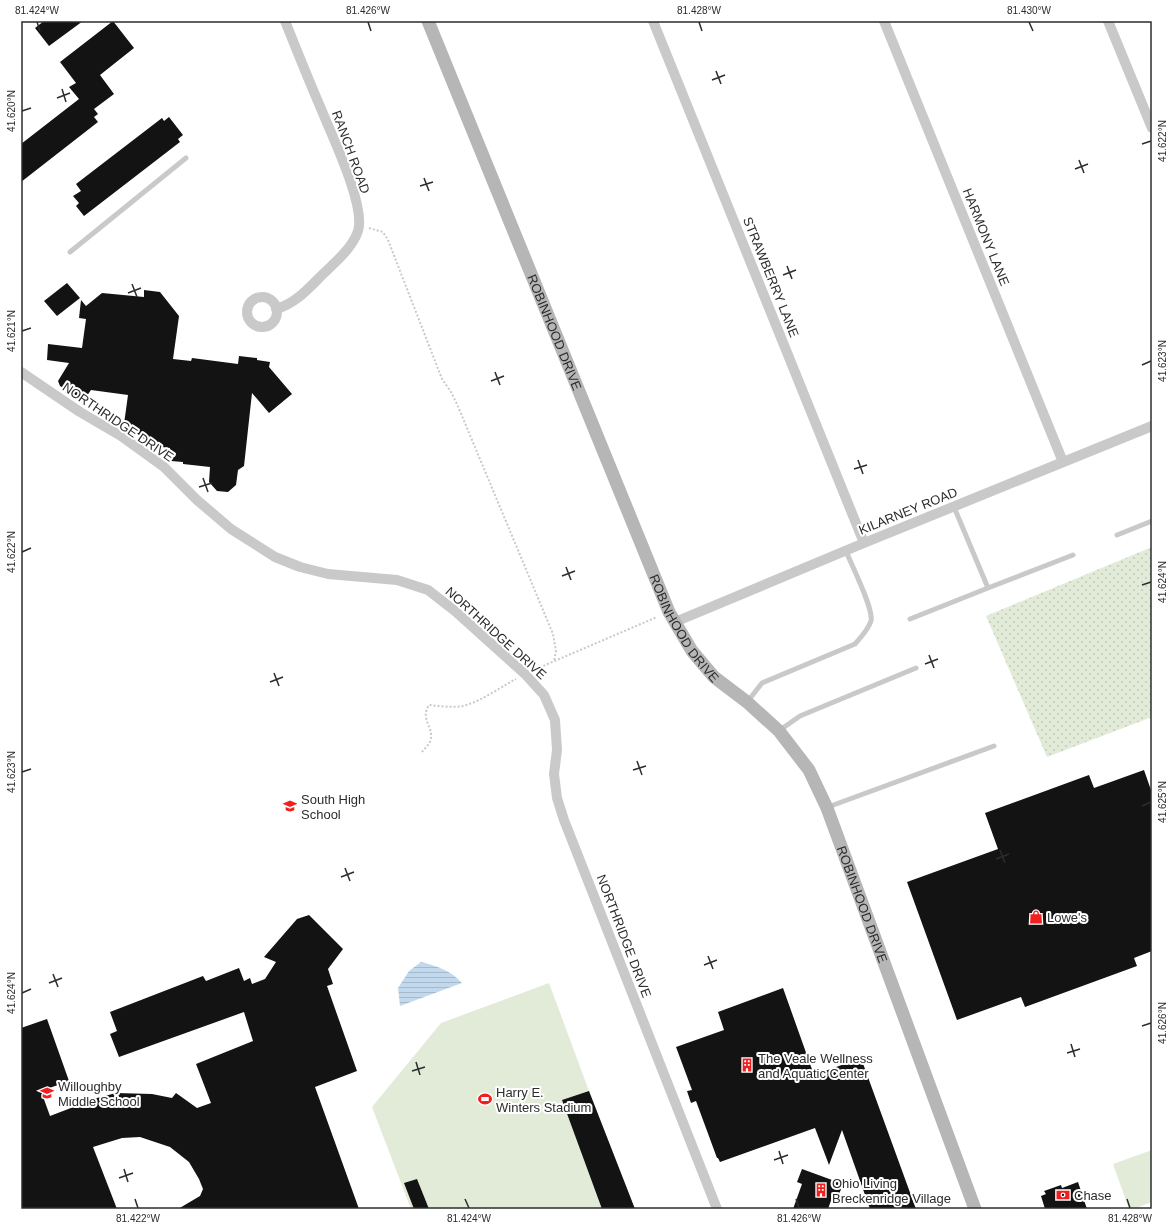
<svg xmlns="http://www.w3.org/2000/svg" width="1173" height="1230" font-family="Helvetica,sans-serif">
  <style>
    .green { fill: #e1ebd8 }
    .park { fill: url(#park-dots) }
    .water { fill: url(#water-rules) }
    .building { fill: #131313 }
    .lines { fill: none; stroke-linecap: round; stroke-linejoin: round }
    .path { stroke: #c9c9c9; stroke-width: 2; stroke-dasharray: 2 2; stroke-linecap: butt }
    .lane { stroke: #c9c9c9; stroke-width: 5 }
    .street { stroke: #c9c9c9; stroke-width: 10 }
    .secondary { stroke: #b6b6b6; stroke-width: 13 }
    .ticks { fill: none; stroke: #2c2c2c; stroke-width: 1.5 }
    .labels { text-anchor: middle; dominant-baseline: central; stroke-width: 4; stroke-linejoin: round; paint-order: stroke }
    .street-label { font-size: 13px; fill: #2c2c2c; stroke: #fff }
    .poi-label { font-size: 13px; fill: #2c2c2c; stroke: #fff; text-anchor: start }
    .neatline { fill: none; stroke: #2c2c2c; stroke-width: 1.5 }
    .ticks-label { font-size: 10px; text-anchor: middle; fill: #2c2c2c }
  </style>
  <defs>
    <pattern id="park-dots" width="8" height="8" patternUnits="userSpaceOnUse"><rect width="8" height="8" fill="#e1ebd8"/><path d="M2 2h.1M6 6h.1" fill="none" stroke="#c1caba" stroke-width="1.8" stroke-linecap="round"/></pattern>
    <pattern id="water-rules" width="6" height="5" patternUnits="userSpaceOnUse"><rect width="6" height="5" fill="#c2d9ed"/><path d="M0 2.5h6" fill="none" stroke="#a7bacb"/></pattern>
  </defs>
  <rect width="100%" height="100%" fill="#fff"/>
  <path class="green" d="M 549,983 L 589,1091 L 635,1209 L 411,1209 L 372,1107 L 441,1023 Z
    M 1152,1150 L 1152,1202 L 1134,1209 L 1129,1209 L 1113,1164 Z"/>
  <path class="park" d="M 1152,547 L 1152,717 L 1047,757 L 986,616 Z"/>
  <path class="water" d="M 421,962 C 437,966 450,970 462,983 L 400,1006 L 398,988 L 409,971 Z"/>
  <path class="building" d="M 44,21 L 83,21 L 49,46 L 35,28 Z
    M 113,21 L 134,48 L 100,75 L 114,94 L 94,109 L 98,114 L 94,117 L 98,122 L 21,182 L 21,144 L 79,99 L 69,87 L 76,83 L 60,62 Z
    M 169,117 L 183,135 L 178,139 L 180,142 L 84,216 L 76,206 L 79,203 L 73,196 L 81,191 L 76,184 L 162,118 L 164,121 Z
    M 67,283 L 80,298 L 57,316 L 44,301 Z
    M 144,290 L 160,292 L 179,316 L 173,359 L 191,361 L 192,358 L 238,364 L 239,356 L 257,358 L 257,360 L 270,362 L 269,367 L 292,394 L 269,413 L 252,393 L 244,466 L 238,470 L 236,485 L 228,492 L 217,491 L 209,482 L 210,467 L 183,464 L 183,462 L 171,461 L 168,458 L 170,448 L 154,446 L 124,424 L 128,395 L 91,390 L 84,400 L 60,386 L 58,381 L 69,363 L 47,360 L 48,344 L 82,348 L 86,319 L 79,318 L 81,300 L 86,306 L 102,293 L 144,297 Z
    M 1144,770 L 1152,793 L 1152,951 L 1134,958 L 1137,966 L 1025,1007 L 1021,997 L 957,1020 L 907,882 L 998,849 L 985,813 L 1089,775 L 1094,788 Z
    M 309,915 L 343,949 L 328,969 L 333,984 L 327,986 L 357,1071 L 315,1087 L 359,1209 L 178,1209 L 200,1196 L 203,1189 L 199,1179 L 189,1162 L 170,1147 L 140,1137 L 122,1138 L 93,1147 L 117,1209 L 21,1209 L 21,1028 L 47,1019 L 69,1081 L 41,1091 L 50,1116 L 97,1098 L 116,1093 L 152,1094 L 172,1098 L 176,1093 L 197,1108 L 211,1103 L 196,1064 L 253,1041 L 244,1012 L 119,1057 L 110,1034 L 117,1031 L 110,1012 L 203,976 L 206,981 L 239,968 L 244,981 L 250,978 L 252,984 L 265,979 L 276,962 L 264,957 L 297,919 Z
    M 783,988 L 814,1075 L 861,1058 L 916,1209 L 870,1209 L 842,1130 L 829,1165 L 815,1128 L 720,1162 L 718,1158 L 717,1158 L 696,1101 L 691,1103 L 687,1091 L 692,1090 L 676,1047 L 724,1030 L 718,1012 Z
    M 589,1091 L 635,1209 L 602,1209 L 562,1100 Z
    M 802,1169 L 843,1184 L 838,1197 L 833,1195 L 828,1209 L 793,1209 L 802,1184 L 797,1182 Z
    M 417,1179 L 429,1209 L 414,1209 L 404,1183 Z
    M 1078,1182 L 1087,1209 L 1045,1209 L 1041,1196 L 1046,1194 L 1044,1191 L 1061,1185 L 1062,1188 Z"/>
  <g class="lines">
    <path class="path" d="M 369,228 L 383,232 L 388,240 L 442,379 L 451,392 L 457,404 L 553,634 L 556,651 L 554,661
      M 536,669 L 657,617
      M 422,752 C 425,748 430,744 431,739 C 433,726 420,719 429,705 C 440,706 452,708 463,706 C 482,701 499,688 516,679"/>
    <path class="lane" d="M 70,252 L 186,158
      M 954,507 L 988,588 L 1073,555
      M 1117,535 L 1152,521
      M 910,619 L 988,588
      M 748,701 L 762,683 L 855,644 C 861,637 868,630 871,621 C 874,609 851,564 846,551
      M 780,730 L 800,716 L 916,668
      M 828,807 L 994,746"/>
    <path class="street" d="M 653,21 L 864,543
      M 884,21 L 1063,462
      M 1108,21 L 1152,128
      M247 312a15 15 0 1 1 30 0a15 15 0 1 1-30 0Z
      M 276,309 C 295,304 309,288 322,275 C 335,262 352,249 358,231 C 366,206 332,136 322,111 C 309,81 297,51 285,21
      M 21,372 L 80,412 L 121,436 L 164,467 L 197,500 L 231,529 L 275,557 L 300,567 L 328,574 L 397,580 L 428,590 L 455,611 L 525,674 L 544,695 L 555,720 L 557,750 L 554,774 L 557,798 L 564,820 L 717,1209
      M 675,622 L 864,543 L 1152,426"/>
    <path class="secondary" id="s1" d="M 428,21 L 669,612 L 692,651 L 714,677 L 747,702 L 779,731 L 809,770 L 827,808 L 975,1209"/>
  </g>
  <path class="ticks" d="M 37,22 L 40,31M 368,22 L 371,31M 699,22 L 702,31M 1029,22 L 1033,31M 716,71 L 721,84M 712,80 L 725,75M 62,89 L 66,102M 57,98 L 70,93M 22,111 L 31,108M 1142,144 L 1151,141M 1079,160 L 1084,173M 1075,169 L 1088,164M 424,178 L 429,191M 420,186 L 433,182M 787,266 L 792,279M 783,275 L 796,270M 132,284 L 137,297M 128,293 L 141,288M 22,331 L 31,328M 1142,365 L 1151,361M 495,372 L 500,385M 491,381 L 504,376M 858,460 L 863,474M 854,469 L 867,465M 203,478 L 208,492M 199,487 L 212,483M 22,552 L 31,548M 566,567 L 571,580M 562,576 L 575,571M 1142,585 L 1151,582M 929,655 L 934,668M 925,664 L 938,659M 274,673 L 279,686M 270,682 L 283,677M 637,761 L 642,775M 633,770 L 646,766M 22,772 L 31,769M 1142,806 L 1151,802M 1000,850 L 1005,863M 996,859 L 1009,854M 345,868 L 350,881M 341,877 L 354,872M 708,956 L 713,969M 704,965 L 717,960M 53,974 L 58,987M 49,983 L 62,978M 22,993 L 31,989M 1142,1026 L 1151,1023M 1071,1044 L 1075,1057M 1067,1053 L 1080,1049M 416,1062 L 420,1075M 412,1071 L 425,1067M 779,1151 L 783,1164M 774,1160 L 788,1155M 124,1169 L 128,1182M 119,1178 L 133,1173M 135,1199 L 138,1208M 465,1199 L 469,1208M 796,1199 L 799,1208M 1127,1199 L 1130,1208"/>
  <defs>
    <g id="school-bare" transform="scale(1.08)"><path d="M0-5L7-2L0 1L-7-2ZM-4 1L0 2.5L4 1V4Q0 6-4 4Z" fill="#f02021" stroke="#fff" stroke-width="2.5" paint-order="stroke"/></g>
    <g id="shop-bare" transform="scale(1.08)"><path d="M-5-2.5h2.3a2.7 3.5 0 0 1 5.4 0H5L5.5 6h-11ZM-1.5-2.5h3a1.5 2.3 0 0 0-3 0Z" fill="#f02021" stroke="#fff" stroke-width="2.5" paint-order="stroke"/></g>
    <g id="building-bare" transform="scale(1.08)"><path d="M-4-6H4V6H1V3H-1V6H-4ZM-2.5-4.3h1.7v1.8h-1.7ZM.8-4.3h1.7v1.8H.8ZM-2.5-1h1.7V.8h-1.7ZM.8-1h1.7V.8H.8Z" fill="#f02021" stroke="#fff" stroke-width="2.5" paint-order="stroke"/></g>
    <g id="stadium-bare" transform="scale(1.08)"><path d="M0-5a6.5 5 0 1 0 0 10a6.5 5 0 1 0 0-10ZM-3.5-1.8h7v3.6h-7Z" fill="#f02021" stroke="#fff" stroke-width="2.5" paint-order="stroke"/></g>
    <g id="bank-bare" transform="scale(1.08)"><path d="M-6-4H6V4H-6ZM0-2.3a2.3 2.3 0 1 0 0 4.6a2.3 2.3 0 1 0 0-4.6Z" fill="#f02021" stroke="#fff" stroke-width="2.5" paint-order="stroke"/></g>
  </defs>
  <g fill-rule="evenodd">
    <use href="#school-bare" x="290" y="806"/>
    <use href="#shop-bare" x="1036" y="917"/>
    <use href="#building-bare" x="747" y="1065"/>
    <use href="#school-bare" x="47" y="1093"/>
    <use href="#stadium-bare" x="485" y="1099"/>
    <use href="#building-bare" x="821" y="1190"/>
    <use href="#bank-bare" x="1063" y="1195"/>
  </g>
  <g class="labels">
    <g class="street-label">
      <text transform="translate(351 152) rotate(70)">RANCH ROAD</text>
      <text transform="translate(986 237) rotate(68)">HARMONY LANE</text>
      <text transform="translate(771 277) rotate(68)">STRAWBERRY LANE</text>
      <text stroke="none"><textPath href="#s1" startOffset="336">ROBINHOOD DRIVE</textPath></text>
      <text transform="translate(118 422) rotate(34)">NORTHRIDGE DRIVE</text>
      <text transform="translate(908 511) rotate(-22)">KILARNEY ROAD</text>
      <text stroke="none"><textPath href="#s1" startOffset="660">ROBINHOOD DRIVE</textPath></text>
      <text transform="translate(496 633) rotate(42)">NORTHRIDGE DRIVE</text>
      <text stroke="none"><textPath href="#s1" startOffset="996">ROBINHOOD DRIVE</textPath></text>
      <text transform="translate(624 936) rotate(69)">NORTHRIDGE DRIVE</text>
    </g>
    <g class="poi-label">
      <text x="301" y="799">South High<tspan x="301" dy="15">School</tspan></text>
      <text x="1047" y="917">Lowe's</text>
      <text x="758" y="1058">The Veale Wellness<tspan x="758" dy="15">and Aquatic Center</tspan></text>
      <text x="58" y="1086">Willoughby<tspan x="58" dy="15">Middle School</tspan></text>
      <text x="496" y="1092">Harry E.<tspan x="496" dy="15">Winters Stadium</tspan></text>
      <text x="832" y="1183">Ohio Living<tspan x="832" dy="15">Breckenridge Village</tspan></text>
      <text x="1074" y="1195">Chase</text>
    </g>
  </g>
  <rect width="1173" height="1230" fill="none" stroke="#ffffff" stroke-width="44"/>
  <rect x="22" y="22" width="1129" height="1186" class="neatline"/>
  <g class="ticks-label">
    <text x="37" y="14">81.424°W</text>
    <text x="368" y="14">81.426°W</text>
    <text x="699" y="14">81.428°W</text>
    <text x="1029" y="14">81.430°W</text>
    <text transform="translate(11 111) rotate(-90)" y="4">41.620°N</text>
    <text transform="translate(1162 141) rotate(-90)" y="4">41.622°N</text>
    <text transform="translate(11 331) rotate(-90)" y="4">41.621°N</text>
    <text transform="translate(1162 361) rotate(-90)" y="4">41.623°N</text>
    <text transform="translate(11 552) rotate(-90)" y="4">41.622°N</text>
    <text transform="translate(1162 582) rotate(-90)" y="4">41.624°N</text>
    <text transform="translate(11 772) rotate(-90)" y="4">41.623°N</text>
    <text transform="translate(1162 802) rotate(-90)" y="4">41.625°N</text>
    <text transform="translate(11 993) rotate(-90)" y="4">41.624°N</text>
    <text transform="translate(1162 1023) rotate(-90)" y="4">41.626°N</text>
    <text x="138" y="1222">81.422°W</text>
    <text x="469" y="1222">81.424°W</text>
    <text x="799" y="1222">81.426°W</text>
    <text x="1130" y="1222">81.428°W</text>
  </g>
</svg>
